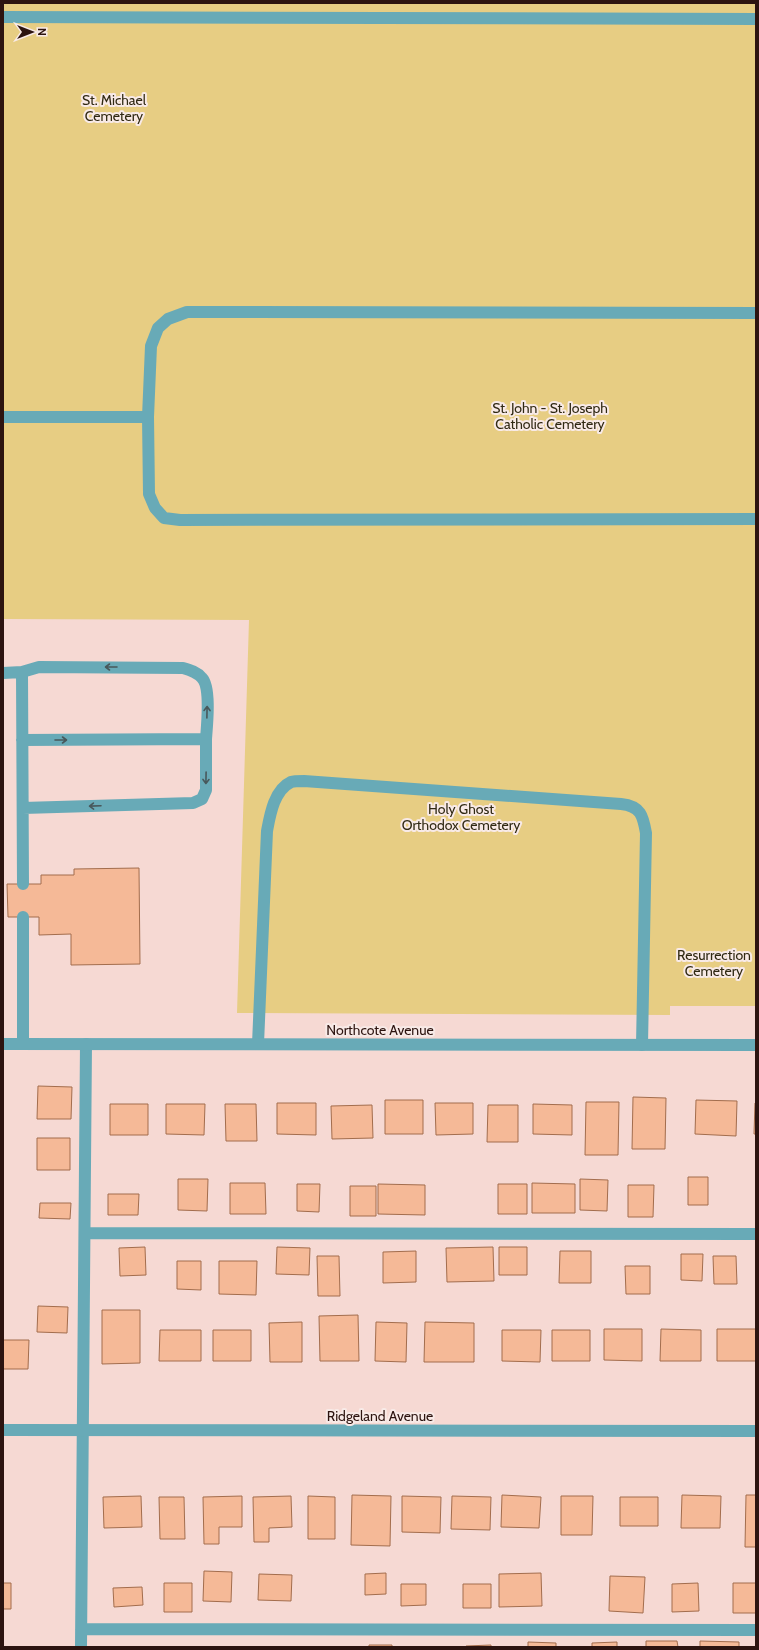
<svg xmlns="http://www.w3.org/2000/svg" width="759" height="1650" font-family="Cabin,sans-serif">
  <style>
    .green { fill: #e7cd83 }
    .building { fill: #f5b997; stroke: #a36d4d }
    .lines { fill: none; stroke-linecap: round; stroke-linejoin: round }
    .service { stroke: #68aab7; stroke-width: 12 }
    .minor { stroke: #68aab7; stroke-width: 12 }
    .oneway { stroke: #48585b }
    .labels { text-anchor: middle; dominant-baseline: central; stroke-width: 4; stroke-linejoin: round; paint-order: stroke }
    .park-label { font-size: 14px; fill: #302913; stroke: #f8eae7 }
    .street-label { font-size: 14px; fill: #2d1410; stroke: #f8eae7 }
  </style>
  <rect width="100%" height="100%" fill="#f6d9d3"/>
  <path class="green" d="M 3,3 L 756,3 L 756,1006 L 670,1006 L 670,1015 L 237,1013 L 249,620 L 3,619 Z"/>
  <path class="building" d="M 139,868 L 140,964 L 71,965 L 71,934 L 39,935 L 39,917 L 8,917 L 7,884 L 41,884 L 41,875 L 74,875 L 74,869 Z
    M 38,1086 L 72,1087 L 71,1119 L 37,1119 Z
    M 633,1097 L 666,1098 L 665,1149 L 632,1149 Z
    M 385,1100 L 423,1100 L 423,1134 L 385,1134 Z
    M 696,1100 L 737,1101 L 736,1136 L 695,1134 Z
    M 586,1102 L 619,1102 L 618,1155 L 585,1155 Z
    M 277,1103 L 316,1103 L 316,1135 L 277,1134 Z
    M 435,1103 L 473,1103 L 473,1134 L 436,1135 Z
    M 755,1103 L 756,1103 L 756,1134 L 754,1134 Z
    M 110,1104 L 148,1104 L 148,1135 L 110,1135 Z
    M 166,1104 L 205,1104 L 204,1135 L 166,1134 Z
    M 225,1104 L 256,1104 L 257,1141 L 226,1141 Z
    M 533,1104 L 572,1105 L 572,1135 L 533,1134 Z
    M 372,1105 L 373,1138 L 332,1139 L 331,1106 Z
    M 488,1105 L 518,1105 L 518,1142 L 487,1142 Z
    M 37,1138 L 70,1138 L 70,1170 L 37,1170 Z
    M 688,1177 L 708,1177 L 708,1205 L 688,1205 Z
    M 178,1179 L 208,1179 L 207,1211 L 178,1210 Z
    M 580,1179 L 608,1180 L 607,1211 L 580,1210 Z
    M 230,1183 L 265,1183 L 266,1214 L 230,1214 Z
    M 532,1183 L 575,1184 L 575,1213 L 532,1213 Z
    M 297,1184 L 320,1184 L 319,1212 L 297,1211 Z
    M 378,1184 L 425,1185 L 425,1215 L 378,1214 Z
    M 498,1184 L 527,1184 L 527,1214 L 498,1214 Z
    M 628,1185 L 654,1185 L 653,1217 L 628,1217 Z
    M 350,1186 L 376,1186 L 376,1216 L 350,1216 Z
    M 108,1194 L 139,1194 L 138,1215 L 108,1215 Z
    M 40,1203 L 71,1203 L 70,1219 L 39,1218 Z
    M 145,1247 L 146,1275 L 120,1276 L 119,1248 Z
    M 277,1247 L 310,1248 L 309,1275 L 276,1274 Z
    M 493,1247 L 494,1281 L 447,1282 L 446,1248 Z
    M 499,1247 L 527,1247 L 527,1275 L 499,1275 Z
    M 416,1251 L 416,1282 L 383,1283 L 383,1252 Z
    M 560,1251 L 591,1251 L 591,1283 L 559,1283 Z
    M 681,1254 L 703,1254 L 702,1281 L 681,1280 Z
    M 317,1256 L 339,1256 L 340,1296 L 318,1296 Z
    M 713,1256 L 736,1256 L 737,1284 L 714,1284 Z
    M 177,1261 L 201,1261 L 201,1290 L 177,1289 Z
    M 219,1261 L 257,1261 L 256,1295 L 219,1294 Z
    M 625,1266 L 650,1266 L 650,1294 L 626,1294 Z
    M 38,1306 L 68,1307 L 67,1333 L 37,1332 Z
    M 102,1310 L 140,1310 L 140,1363 L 102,1364 Z
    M 358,1315 L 359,1361 L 320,1361 L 319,1316 Z
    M 302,1322 L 302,1362 L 270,1362 L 269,1323 Z
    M 376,1322 L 407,1323 L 406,1362 L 375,1361 Z
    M 425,1322 L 474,1323 L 474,1362 L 424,1362 Z
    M 604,1329 L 642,1329 L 642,1361 L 604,1360 Z
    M 661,1329 L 701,1330 L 701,1361 L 660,1361 Z
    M 717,1329 L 756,1329 L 756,1361 L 717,1361 Z
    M 160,1330 L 201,1330 L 201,1361 L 159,1361 Z
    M 213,1330 L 251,1330 L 251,1361 L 213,1361 Z
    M 502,1330 L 541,1330 L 540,1362 L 502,1361 Z
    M 552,1330 L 590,1330 L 590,1361 L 552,1361 Z
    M 3,1340 L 29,1340 L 28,1369 L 3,1369 Z
    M 352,1495 L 391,1496 L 390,1546 L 351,1545 Z
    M 502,1495 L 541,1497 L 539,1528 L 501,1527 Z
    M 682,1495 L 721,1496 L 720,1528 L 681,1528 Z
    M 746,1495 L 756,1495 L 756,1547 L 745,1547 Z
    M 141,1496 L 142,1527 L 104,1528 L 103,1497 Z
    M 242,1496 L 242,1527 L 219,1527 L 219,1544 L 204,1544 L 203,1497 Z
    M 291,1496 L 292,1527 L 269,1528 L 269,1542 L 254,1542 L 253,1497 Z
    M 308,1496 L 335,1497 L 335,1539 L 308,1539 Z
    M 402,1496 L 441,1497 L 440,1533 L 402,1532 Z
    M 452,1496 L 491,1497 L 490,1530 L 451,1529 Z
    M 561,1496 L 593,1496 L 592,1535 L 561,1535 Z
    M 159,1497 L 184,1497 L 185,1539 L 160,1539 Z
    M 620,1497 L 658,1497 L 658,1526 L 620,1526 Z
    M 204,1571 L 232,1572 L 231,1602 L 203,1601 Z
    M 386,1573 L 386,1594 L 365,1595 L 365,1574 Z
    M 541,1573 L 542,1606 L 499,1607 L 499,1574 Z
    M 259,1574 L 292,1575 L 291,1601 L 258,1600 Z
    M 610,1576 L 645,1577 L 643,1613 L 609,1611 Z
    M 3,1583 L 11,1583 L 11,1609 L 3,1609 Z
    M 164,1583 L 192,1583 L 192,1612 L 164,1612 Z
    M 698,1583 L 699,1611 L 672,1612 L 672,1584 Z
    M 733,1583 L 756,1583 L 756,1613 L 733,1613 Z
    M 401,1584 L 426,1584 L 426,1605 L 401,1606 Z
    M 463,1584 L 491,1584 L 491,1608 L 463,1608 Z
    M 142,1587 L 143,1605 L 114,1607 L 113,1588 Z
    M 646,1641 L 677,1641 L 678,1647 L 646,1647 Z
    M 700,1641 L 739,1642 L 739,1647 L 700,1647 Z
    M 528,1642 L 556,1643 L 556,1647 L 528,1647 Z
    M 617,1642 L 617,1647 L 592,1647 L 592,1643 Z
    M 369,1645 L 392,1645 L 392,1647 L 369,1647 Z
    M 491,1645 L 491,1647 L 466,1647 L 466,1646 Z"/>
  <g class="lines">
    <path class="service" d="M 3,17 L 756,19
      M 3,417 L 148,417 L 151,346 L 158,328 L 168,319 L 187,312 L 756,313
      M 148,417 L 149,494 L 155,508 L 164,518 L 180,520 L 756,519
      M 22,672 L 39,667 L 183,668 C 190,670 197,672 202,678 C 211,687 207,726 206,739 L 22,740
      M 3,673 L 22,672 L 23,884
      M 23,808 L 193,803 L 202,799 L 206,790 L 206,739
      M 23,917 L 23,1044
      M 258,1044 L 267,831 C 270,815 274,790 291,782 C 294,781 300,781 304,781 L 621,804 C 641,806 643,816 646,833 L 642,1045
      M 85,1233 L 756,1234
      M 81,1629 L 756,1630
      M 81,1647 L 86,1044"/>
    <path class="minor" d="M 3,1044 L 756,1045
      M 3,1430 L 756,1431"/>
  </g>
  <defs><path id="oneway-shaft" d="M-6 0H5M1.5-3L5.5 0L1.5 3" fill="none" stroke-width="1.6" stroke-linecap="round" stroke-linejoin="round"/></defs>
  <g class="oneway">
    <use href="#oneway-shaft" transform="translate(111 667) rotate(-180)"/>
    <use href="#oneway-shaft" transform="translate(207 712) rotate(-89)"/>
    <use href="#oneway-shaft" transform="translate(61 740)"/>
    <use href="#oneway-shaft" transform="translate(206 778) rotate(91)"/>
    <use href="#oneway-shaft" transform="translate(95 806) rotate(178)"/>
  </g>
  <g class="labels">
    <g class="park-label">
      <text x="114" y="100">St. Michael<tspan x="114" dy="16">Cemetery</tspan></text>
      <text x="550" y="408">St. John - St. Joseph<tspan x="550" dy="16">Catholic Cemetery</tspan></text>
      <text x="461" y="809">Holy Ghost<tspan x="461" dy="16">Orthodox Cemetery</tspan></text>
      <text x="714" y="955">Resurrection<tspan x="714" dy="16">Cemetery</tspan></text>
    </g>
    <g class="street-label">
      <text x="380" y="1030">Northcote Avenue</text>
      <text x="380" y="1416">Ridgeland Avenue</text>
    </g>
  </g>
  <rect width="759" height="1650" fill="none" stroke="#2d1410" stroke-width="8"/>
  <g transform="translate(32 32) rotate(90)" stroke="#f8eae7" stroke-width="3" paint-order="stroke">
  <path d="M0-3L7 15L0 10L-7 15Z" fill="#2d1410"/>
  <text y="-6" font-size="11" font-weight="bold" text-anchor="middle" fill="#2d1410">N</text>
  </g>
</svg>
